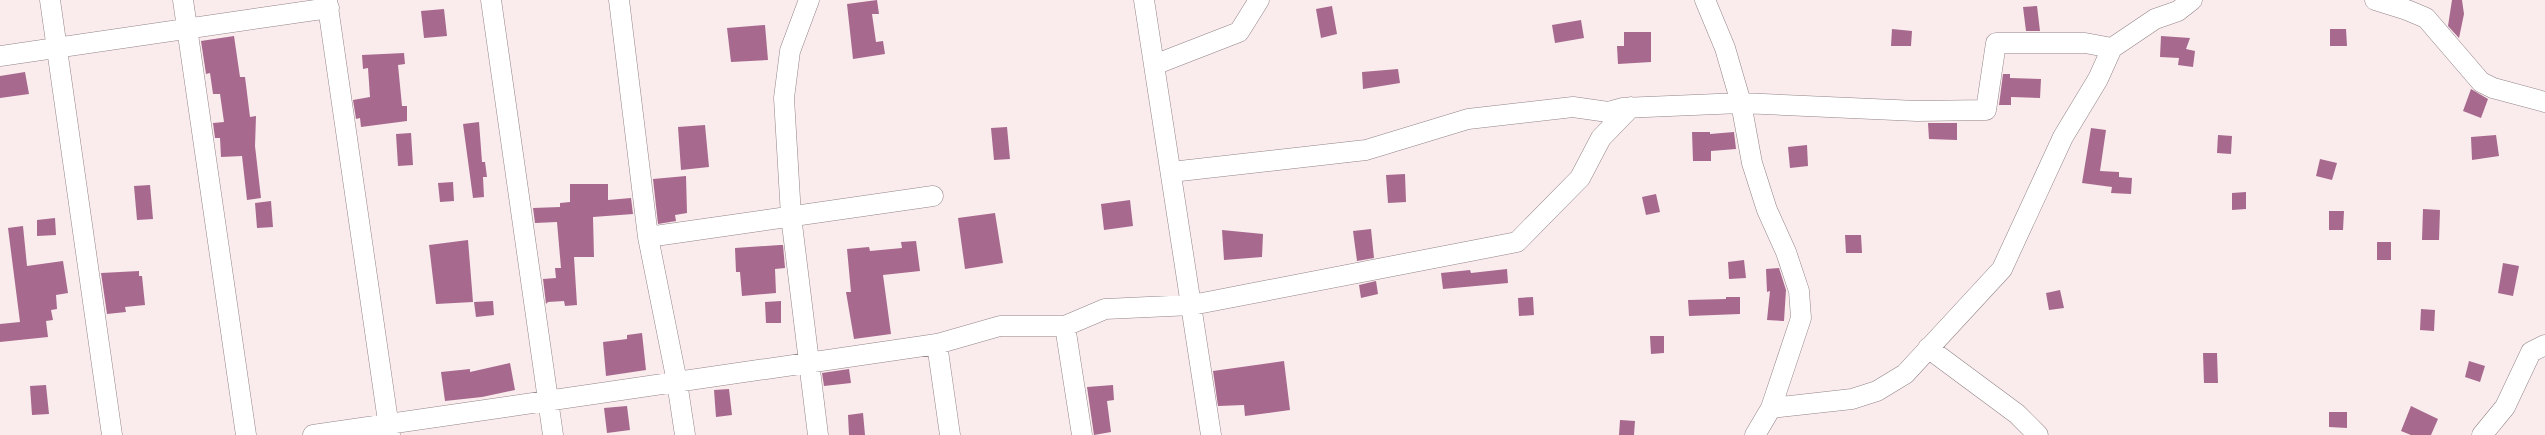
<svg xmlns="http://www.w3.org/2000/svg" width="2545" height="435" font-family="'Roboto Condensed',sans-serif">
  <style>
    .building { fill: #a7698e }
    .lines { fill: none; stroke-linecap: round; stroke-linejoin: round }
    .minor-casing { stroke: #928487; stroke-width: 21 }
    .minor { stroke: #fff; stroke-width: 20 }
  </style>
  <rect width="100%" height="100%" fill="#faebed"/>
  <path class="building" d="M 877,0 L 879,14 L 872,14 L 876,42 L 883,41 L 885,54 L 853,59 L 847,4 Z
    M 2452,0 L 2462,0 L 2464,14 L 2459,38 L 2448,26 Z
    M 1332,6 L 1337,34 L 1321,38 L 1316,9 Z
    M 2037,6 L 2040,31 L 2026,31 L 2023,7 Z
    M 444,9 L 447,36 L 424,38 L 421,11 Z
    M 1581,20 L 1584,38 L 1555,43 L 1552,25 Z
    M 765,25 L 768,60 L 731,62 L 727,28 Z
    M 1892,29 L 1912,31 L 1911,46 L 1891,46 Z
    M 2330,29 L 2346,29 L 2347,46 L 2330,46 Z
    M 1624,32 L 1651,32 L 1651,62 L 1618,64 L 1617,46 L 1624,46 Z
    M 234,36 L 240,77 L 245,77 L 250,117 L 256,116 L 255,146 L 261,198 L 247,200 L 242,156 L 221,157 L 220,138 L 215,138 L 213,123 L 224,122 L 220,94 L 213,94 L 210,73 L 206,74 L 201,41 Z
    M 2161,36 L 2190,38 L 2186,49 L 2195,51 L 2193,67 L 2178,65 L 2179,58 L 2160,57 Z
    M 404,53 L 405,64 L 398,65 L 402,106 L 407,106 L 407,121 L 361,127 L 360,118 L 356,119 L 353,100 L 370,97 L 368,68 L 363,69 L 362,55 Z
    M 1398,69 L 1400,83 L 1363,89 L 1362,72 Z
    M 25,72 L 29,94 L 0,98 L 0,76 Z
    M 2003,74 L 2010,74 L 2010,78 L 2041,79 L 2040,98 L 2011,97 L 2011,105 L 1999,105 Z
    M 2471,89 L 2488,99 L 2481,118 L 2463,111 Z
    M 479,122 L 482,162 L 485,162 L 487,177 L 483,177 L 484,197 L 473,198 L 463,124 Z
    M 1928,123 L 1957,123 L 1957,140 L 1929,139 Z
    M 705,125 L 709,167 L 681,170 L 678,127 Z
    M 1007,127 L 1010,159 L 994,160 L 991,128 Z
    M 2091,128 L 2106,130 L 2100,171 L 2119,172 L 2119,177 L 2132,178 L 2131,194 L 2111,193 L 2112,187 L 2082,183 Z
    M 1692,132 L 1710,132 L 1710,134 L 1734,132 L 1736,149 L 1711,151 L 1711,161 L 1693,161 Z
    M 411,133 L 413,165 L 398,166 L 396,134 Z
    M 2218,135 L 2232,136 L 2231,154 L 2217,153 Z
    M 2496,135 L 2499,156 L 2472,160 L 2471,137 Z
    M 1807,145 L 1808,166 L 1790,168 L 1788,147 Z
    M 2320,159 L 2337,163 L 2332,180 L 2316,176 Z
    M 1405,174 L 1406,202 L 1388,203 L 1386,175 Z
    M 686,176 L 687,213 L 675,215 L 676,221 L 658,224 L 653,179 Z
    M 453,182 L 454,201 L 440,202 L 438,183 Z
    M 570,184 L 608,184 L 608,200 L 631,198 L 633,214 L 593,217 L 594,257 L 574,257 L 577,305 L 565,306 L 564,301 L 548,302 L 546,304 L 543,279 L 556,278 L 555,268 L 561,268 L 557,222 L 535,223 L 533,208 L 560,207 L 560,203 L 570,202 Z
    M 150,185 L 153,219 L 137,220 L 134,186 Z
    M 2246,192 L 2246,209 L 2232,210 L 2232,193 Z
    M 1656,194 L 1660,212 L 1646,215 L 1642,197 Z
    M 1130,200 L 1133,226 L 1104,230 L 1101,204 Z
    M 271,201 L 273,227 L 257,228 L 255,203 Z
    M 2423,209 L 2440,210 L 2439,240 L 2422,240 Z
    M 2329,211 L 2344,211 L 2343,230 L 2329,230 Z
    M 995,213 L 1003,263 L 965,269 L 958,218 Z
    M 55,218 L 56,235 L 37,236 L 37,220 Z
    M 23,226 L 27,266 L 63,261 L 68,293 L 56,295 L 57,309 L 51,310 L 53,320 L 46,321 L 48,337 L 0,342 L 0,324 L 20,322 L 8,228 Z
    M 1371,229 L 1374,258 L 1357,261 L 1353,231 Z
    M 1222,230 L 1263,234 L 1262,257 L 1224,260 Z
    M 1845,235 L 1861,235 L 1862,253 L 1846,253 Z
    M 468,240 L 473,302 L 436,304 L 429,245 Z
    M 916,241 L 920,271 L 883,275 L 891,334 L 854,339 L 846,292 L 851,292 L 847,249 L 869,247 L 870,251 L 902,248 L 901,242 Z
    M 2377,242 L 2391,242 L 2391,260 L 2377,260 Z
    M 780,245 L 783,245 L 785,268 L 775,269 L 776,293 L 742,296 L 740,272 L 736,272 L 735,248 Z
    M 1744,260 L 1746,278 L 1729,279 L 1728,262 Z
    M 2503,263 L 2519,266 L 2513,296 L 2498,293 Z
    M 1779,268 L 1786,290 L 1784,321 L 1767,320 L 1770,291 L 1767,292 L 1766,269 Z
    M 1507,269 L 1508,283 L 1443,289 L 1441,273 L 1470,270 L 1471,273 Z
    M 139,271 L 139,276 L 142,276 L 145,305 L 125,307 L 126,312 L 107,314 L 101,273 Z
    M 1376,281 L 1378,294 L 1361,298 L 1359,285 Z
    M 2060,290 L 2064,308 L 2049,310 L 2046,293 Z
    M 1533,297 L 1534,315 L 1519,316 L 1518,298 Z
    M 1726,297 L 1740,297 L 1740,314 L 1689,316 L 1688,300 L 1726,299 Z
    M 493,301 L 494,315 L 476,317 L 474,302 Z
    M 781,301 L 781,323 L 766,323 L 765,302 Z
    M 2421,309 L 2435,310 L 2434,331 L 2420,330 Z
    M 642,333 L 646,370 L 606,376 L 603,342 L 627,339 L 627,335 Z
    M 1650,336 L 1664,336 L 1664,353 L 1651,354 Z
    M 2203,353 L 2217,353 L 2218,383 L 2204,383 Z
    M 1284,361 L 1290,410 L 1245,416 L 1244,405 L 1218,406 L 1213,371 Z
    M 2469,361 L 2485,366 L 2480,382 L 2465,377 Z
    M 510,363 L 515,390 L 482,397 L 445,401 L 441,372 L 470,369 L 470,372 Z
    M 849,369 L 851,383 L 824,386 L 822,373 Z
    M 46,385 L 49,414 L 32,415 L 30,386 Z
    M 1113,385 L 1114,400 L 1107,401 L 1111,432 L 1094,435 L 1087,387 Z
    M 729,389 L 732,415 L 716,417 L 714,390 Z
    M 627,406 L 630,430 L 607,433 L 604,408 Z
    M 2411,406 L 2438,419 L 2431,435 L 2411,435 L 2401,431 Z
    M 2329,412 L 2347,412 L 2347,428 L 2329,427 Z
    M 863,413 L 865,435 L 849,435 L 848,415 Z
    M 1620,420 L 1635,421 L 1634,435 L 1619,435 Z"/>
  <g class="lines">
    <g class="minor-casing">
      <path id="minor" d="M 50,0 L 112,435
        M 183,0 L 246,435
        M 327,0 L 390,435
        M 491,0 L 553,435
        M 619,0 L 648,237 L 677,382 L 685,435
        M 809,0 L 790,51 L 784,98 L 791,216 L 818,435
        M 1144,0 L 1211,435
        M 1705,0 L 1725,48 L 1741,103 L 1752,163 L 1767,210 L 1786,252 L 1799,291 L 1801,318 L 1771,408 L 1755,435
        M 2375,0 L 2407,10 L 2426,18 L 2481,82 L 2493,88 L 2545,102
        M 0,56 L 329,8
        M 1154,65 L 1239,32 L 1259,0
        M 1171,172 L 1366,150 L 1468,119 L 1573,107 L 1608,112 L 1622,108 L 1741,103 L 1917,111 L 1986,110 L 1996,43 L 2085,43 L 2112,48
        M 648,237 L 933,196
        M 1065,326 L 1082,435
        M 937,344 L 950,435
        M 1928,348 L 2017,414 L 2038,435
        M 1771,408 L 1852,399 L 1877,391 L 1905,374 L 2002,269 L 2063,137 L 2098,79 L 2112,48 L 2155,19 L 2178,11 L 2192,0
        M 313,435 L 937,344 L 1000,326 L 1065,326 L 1105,309 L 1192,305 L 1517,242 L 1580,178 L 1601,138 L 1631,107
        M 2482,435 L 2505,407 L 2531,352 L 2545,345"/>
    </g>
    <use href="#minor" class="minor"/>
  </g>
</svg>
